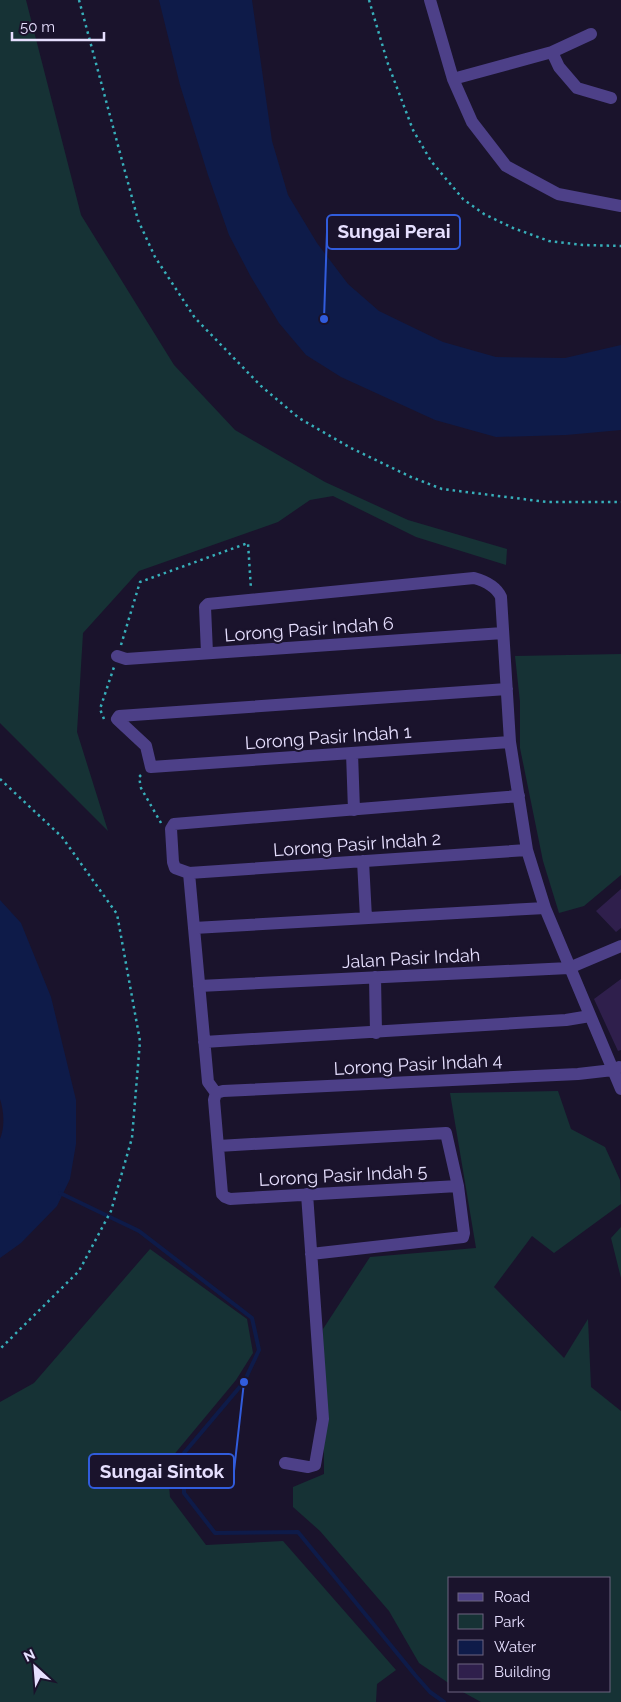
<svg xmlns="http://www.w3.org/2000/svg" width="621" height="1702" font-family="Raleway,sans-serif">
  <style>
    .green { fill: #163235 }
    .water { fill: #0e1b49 }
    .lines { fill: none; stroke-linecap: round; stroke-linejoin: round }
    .stream { stroke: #0e1b49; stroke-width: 4 }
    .building { fill: #2f1f4c }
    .path { stroke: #37afba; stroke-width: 2.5; stroke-dasharray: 2.5 4; stroke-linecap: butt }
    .minor { stroke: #4d4088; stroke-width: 12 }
    .labels { text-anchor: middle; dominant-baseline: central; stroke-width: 4.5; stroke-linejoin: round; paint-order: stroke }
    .street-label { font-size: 18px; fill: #e6dffe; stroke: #1a132c }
    .leader { fill: none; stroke: #315cdc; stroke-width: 2 }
    .callout-dot { fill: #315cdc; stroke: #1a132c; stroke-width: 2 }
    .callout { fill: #1a132c; stroke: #315cdc; stroke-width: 2 }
    .callout-label { font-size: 19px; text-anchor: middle; font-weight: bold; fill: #e6dffe }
  </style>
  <rect width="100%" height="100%" fill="#1a132c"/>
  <path class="green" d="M 0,0 L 26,0 L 81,215 L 174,365 L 235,430 L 325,482 L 408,520 L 507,549 L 506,565 L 416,537 L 333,496 L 310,500 L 278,522 L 139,571 L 83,633 L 77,732 L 108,831 L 0,723 Z
    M 621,654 L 621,875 L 584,906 L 559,913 L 543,861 L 520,748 L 520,702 L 515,656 Z
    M 558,1091 L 571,1129 L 605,1147 L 620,1180 L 621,1204 L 554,1253 L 532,1236 L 494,1287 L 564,1358 L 588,1319 L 591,1387 L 621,1411 L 621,1702 L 481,1702 L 461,1691 L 610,1691 L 610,1578 L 450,1578 L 450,1684 L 419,1663 L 389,1611 L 320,1531 L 293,1507 L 293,1487 L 324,1474 L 323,1329 L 370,1257 L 476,1248 L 450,1093 Z
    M 621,1227 L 621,1278 L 611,1238 Z
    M 150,1249 L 247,1319 L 253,1353 L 236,1380 L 167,1463 L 170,1497 L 206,1545 L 283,1541 L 396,1670 L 377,1684 L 376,1702 L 0,1702 L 0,1402 L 34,1383 Z"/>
  <path class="water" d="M 159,0 L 252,0 L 272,141 L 288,195 L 317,243 L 348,284 L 379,311 L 443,342 L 496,357 L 565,358 L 621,345 L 621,430 L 566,435 L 496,437 L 435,420 L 341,377 L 306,355 L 279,323 L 251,277 L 229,235 L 208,175 L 180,85 Z
    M 0,900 L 21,923 L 51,997 L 76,1100 L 76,1144 L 70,1179 L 57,1206 L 21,1243 L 0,1258 L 0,1139 C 5,1127 4,1111 0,1099 Z"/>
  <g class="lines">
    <path class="stream" d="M 60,1193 L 139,1231 L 252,1318 L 259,1350 L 244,1382 L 184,1453 L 184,1493 L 215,1533 L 298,1532 L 415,1675 L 430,1692 L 444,1702"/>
  </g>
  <path class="building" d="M 621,889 L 621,928 L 616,932 L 596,911 Z
    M 621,979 L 621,1050 L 618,1051 L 594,999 Z"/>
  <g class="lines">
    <path class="path" d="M 79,0 L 138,220 L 155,257 L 195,318 L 261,386 L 299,418 L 351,448 L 411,477 L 442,489 L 547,502 L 621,502
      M 369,0 L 388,64 L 413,130 L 431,161 L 463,199 L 484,214 L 513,228 L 549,241 L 583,245 L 621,246
      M 121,645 L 140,582 L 248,543 L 251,589
      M 104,719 L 100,709 L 114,667
      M 141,775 L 139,777 L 141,788 L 161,823
      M 0,779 L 62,837 L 117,914 L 140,1041 L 132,1138 L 111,1211 L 79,1271 L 0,1349"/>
    <path class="minor" d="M 430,0 L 453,79 L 472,122 L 506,166 L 558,194 L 621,206
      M 552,52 L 559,67 L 577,88 L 611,98
      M 453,79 L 552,52 L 591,34
      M 207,653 L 205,607 L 208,604 L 474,578 C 485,581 496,586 501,597 L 510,742 L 527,850 L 545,908 L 621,1089
      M 117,656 L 126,659 L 503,633
      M 507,689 L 119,716 L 117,719 L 146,746 L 151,767 L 510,742
      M 352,753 L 354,810
      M 519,796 L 174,824 L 171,829 L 173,862 L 175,868 L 189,873 L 527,850
      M 363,861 L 366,918
      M 189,873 L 208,1082 L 216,1093
      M 194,928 L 545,908
      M 375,977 L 376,1033
      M 199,986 L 569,968 L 621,946
      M 204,1042 L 566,1020 L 590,1016
      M 216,1093 L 223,1091 L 578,1074 L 613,1070 L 619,1067
      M 216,1093 L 214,1100 L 222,1194 L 225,1197 L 230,1199 L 458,1186
      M 218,1146 L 446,1133 L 458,1186 L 464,1233 L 463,1237 L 311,1254
      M 285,1463 L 308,1467 L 315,1465 L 323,1419 L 307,1194"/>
  </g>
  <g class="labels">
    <g class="street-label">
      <text transform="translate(309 629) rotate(-4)">Lorong Pasir Indah 6</text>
      <text transform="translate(328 737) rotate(-4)">Lorong Pasir Indah 1</text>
      <text transform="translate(357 844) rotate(-4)">Lorong Pasir Indah 2</text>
      <text transform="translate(411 958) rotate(-3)">Jalan Pasir Indah</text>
      <text transform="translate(418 1064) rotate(-3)">Lorong Pasir Indah 4</text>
      <text transform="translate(343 1175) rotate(-3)">Lorong Pasir Indah 5</text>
    </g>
  </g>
  <path class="leader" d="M324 319L327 232M244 1382L234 1471"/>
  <g class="callout-dot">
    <circle cx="324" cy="319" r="5"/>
    <circle cx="244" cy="1382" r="5"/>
  </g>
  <g class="callout">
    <rect x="327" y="215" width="133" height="34" rx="5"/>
    <rect x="89" y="1454" width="145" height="34" rx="5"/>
  </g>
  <g class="callout-label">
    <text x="394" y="238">Sungai Perai</text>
    <text x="162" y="1478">Sungai Sintok</text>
  </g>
  <rect x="448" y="1577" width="162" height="115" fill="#1a132c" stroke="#6c6580"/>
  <rect x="458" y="1593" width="25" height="8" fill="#4d4088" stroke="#6c6580"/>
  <text x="494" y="1602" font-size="15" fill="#e6dffe">Road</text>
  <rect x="458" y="1614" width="25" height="15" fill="#163235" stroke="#6c6580"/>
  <text x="494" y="1627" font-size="15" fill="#e6dffe">Park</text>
  <rect x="458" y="1640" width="25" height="15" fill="#0e1b49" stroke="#6c6580"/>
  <text x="494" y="1652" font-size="15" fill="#e6dffe">Water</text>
  <rect x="458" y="1664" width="25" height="15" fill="#2f1f4c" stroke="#6c6580"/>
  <text x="494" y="1677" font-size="15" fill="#e6dffe">Building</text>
  <g transform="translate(35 1667) rotate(334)" stroke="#1a132c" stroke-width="4" paint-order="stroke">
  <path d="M0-4L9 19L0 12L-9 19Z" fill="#e6dffe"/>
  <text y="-8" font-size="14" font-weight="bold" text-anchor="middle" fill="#e6dffe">N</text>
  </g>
  <path d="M12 32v8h92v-8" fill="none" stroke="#e6dffe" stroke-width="2.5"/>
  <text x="20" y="32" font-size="15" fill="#e6dffe" stroke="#1a132c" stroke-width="4" paint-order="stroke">50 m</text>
</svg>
